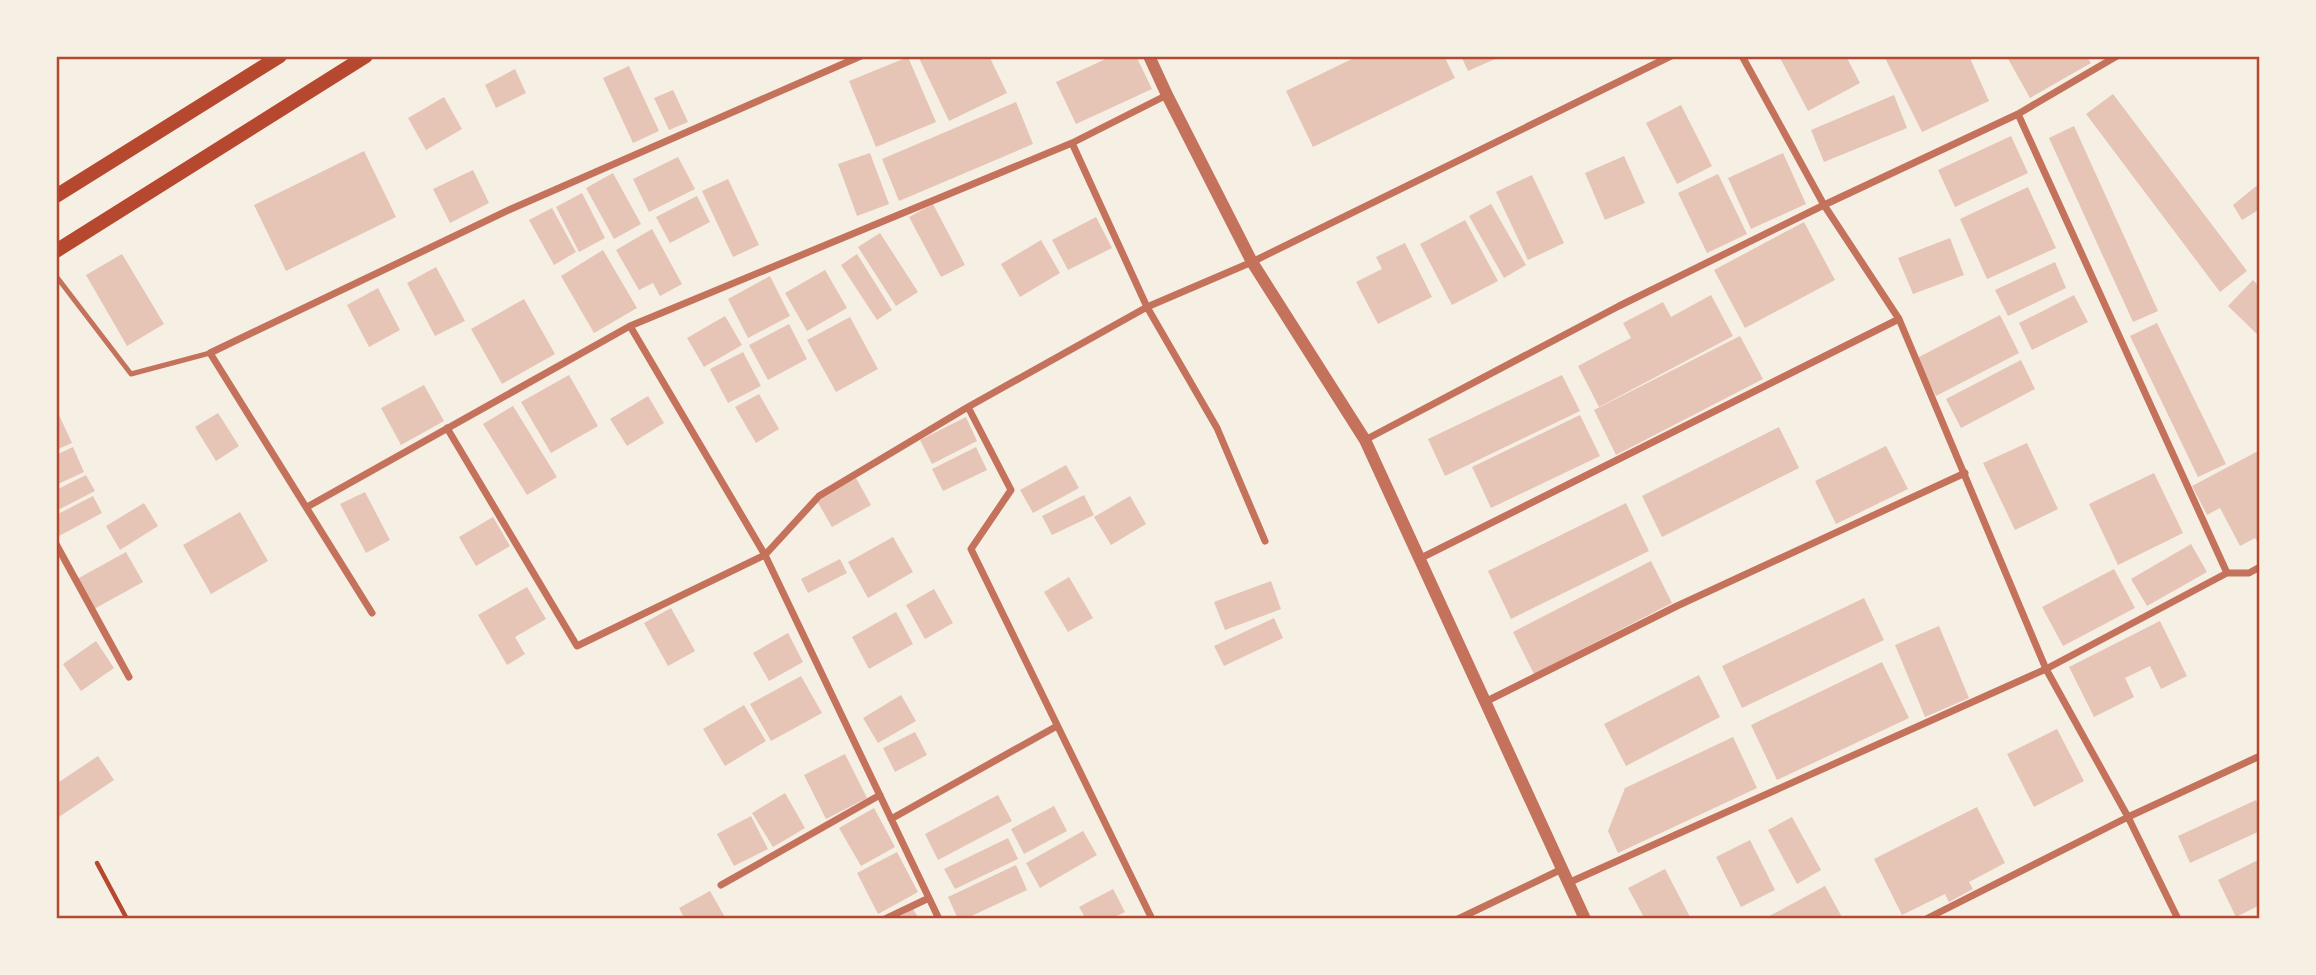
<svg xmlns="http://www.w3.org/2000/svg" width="2316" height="975" font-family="'Source Sans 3',sans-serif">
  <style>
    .building { fill: #e6c5b7 }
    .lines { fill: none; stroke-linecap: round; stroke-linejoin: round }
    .path { stroke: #b5482f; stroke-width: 4.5 }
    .service { stroke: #c5725c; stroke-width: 5 }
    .minor { stroke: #c5725c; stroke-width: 7 }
    .tertiary { stroke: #c5725c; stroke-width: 12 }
    .secondary { stroke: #b5482f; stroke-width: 14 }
    .neatline { fill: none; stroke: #b5482f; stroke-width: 2.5 }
  </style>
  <rect width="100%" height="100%" fill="#f6efe4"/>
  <path class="building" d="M 918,56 L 989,56 L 1007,93 L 949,121 Z
    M 1112,56 L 1136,56 L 1152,89 L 1076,124 L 1056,82 Z
    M 1358,56 L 1444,56 L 1455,78 L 1313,147 L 1286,91 Z
    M 1461,56 L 1502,56 L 1468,71 Z
    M 1779,56 L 1846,56 L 1860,83 L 1808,111 Z
    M 1884,56 L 1969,56 L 1989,101 L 1922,132 Z
    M 2009,56 L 2086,56 L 2091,63 L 2030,98 L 2007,57 Z
    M 908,57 L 936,122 L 876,147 L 849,81 Z
    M 629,66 L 659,131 L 633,143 L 603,78 Z
    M 515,69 L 526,93 L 496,108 L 485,85 Z
    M 673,90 L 688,122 L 669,130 L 654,98 Z
    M 2113,94 L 2247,271 L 2220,292 L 2086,114 Z
    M 1894,95 L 1907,128 L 1824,162 L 1811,130 Z
    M 444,97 L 462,129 L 426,150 L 408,118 Z
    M 1016,102 L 1033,144 L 899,201 L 882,159 Z
    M 1681,105 L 1712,166 L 1677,184 L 1646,123 Z
    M 2074,126 L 2158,311 L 2133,322 L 2049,138 Z
    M 2011,136 L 2028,173 L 1955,207 L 1938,170 Z
    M 364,151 L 396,217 L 286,271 L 254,205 Z
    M 870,153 L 889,204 L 857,216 L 838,164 Z
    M 1783,153 L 1806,204 L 1751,229 L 1728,178 Z
    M 1624,156 L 1645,203 L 1605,220 L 1585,173 Z
    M 678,157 L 695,189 L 649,212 L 633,179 Z
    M 473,170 L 489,203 L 450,223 L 433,189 Z
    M 613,173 L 641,224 L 614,239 L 586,188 Z
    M 1718,174 L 1747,234 L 1707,253 L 1678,193 Z
    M 1532,175 L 1564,243 L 1528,260 L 1496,192 Z
    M 728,179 L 759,245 L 733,257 L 702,191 Z
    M 2260,183 L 2260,209 L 2242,220 L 2233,205 Z
    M 2028,187 L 2056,248 L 1987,279 L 1960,219 Z
    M 582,193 L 605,238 L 579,252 L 556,207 Z
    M 697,196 L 710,222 L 670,243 L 656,217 Z
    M 933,204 L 965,265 L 941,277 L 909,217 Z
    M 1491,204 L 1526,265 L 1504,278 L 1469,216 Z
    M 552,208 L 576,252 L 554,265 L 529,220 Z
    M 1096,217 L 1112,248 L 1068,270 L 1052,240 Z
    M 1465,220 L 1498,281 L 1452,305 L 1420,244 Z
    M 1804,222 L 1835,280 L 1745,328 L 1714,270 Z
    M 652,229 L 682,284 L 660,296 L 653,283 L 639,290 L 616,250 Z
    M 880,233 L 918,292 L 896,306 L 858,247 Z
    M 1950,238 L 1964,275 L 1913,294 L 1898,258 Z
    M 1041,240 L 1060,273 L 1020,297 L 1001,264 Z
    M 1405,243 L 1432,297 L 1378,324 L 1356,282 L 1382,269 L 1376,257 Z
    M 603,250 L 637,308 L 594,333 L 561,276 Z
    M 122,254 L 164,324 L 127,346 L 86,275 Z
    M 857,254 L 892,310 L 877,320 L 841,265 Z
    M 2055,262 L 2066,288 L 2008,316 L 1995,290 Z
    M 436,267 L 465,321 L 435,336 L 407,283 Z
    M 825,270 L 847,308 L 807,331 L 785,293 Z
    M 770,276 L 790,316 L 748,338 L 728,299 Z
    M 2253,280 L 2260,287 L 2260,337 L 2228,306 Z
    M 378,288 L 400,330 L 369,347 L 347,305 Z
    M 1711,295 L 1733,336 L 1599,407 L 1578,366 L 1631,338 L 1623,323 L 1663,302 L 1671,317 Z
    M 2074,295 L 2088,322 L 2032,350 L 2019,323 Z
    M 524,299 L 555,354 L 502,384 L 471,329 Z
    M 2000,315 L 2019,353 L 1936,396 L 1917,358 Z
    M 725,316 L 742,345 L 704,367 L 687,338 Z
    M 850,317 L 878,369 L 836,392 L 807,340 Z
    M 2157,323 L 2226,464 L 2198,477 L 2130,336 Z
    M 789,324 L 807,359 L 768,380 L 749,345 Z
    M 1740,336 L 1763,379 L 1616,455 L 1594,410 Z
    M 743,352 L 761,386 L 728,403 L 710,369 Z
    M 2021,360 L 2035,389 L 1961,428 L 1946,399 Z
    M 569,375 L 598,426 L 551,453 L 521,402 Z
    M 1562,375 L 1580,411 L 1445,476 L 1428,439 Z
    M 424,385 L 444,421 L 401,445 L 381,408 Z
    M 759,394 L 779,429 L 756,443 L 735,407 Z
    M 648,396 L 664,423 L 627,446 L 610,419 Z
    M 513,406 L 557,477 L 527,495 L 483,424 Z
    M 218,413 L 239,446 L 216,461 L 195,427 Z
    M 59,415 L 72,443 L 56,450 L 56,417 Z
    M 1580,415 L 1600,456 L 1491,508 L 1472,467 Z
    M 966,417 L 977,441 L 932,464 L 920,440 Z
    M 1779,427 L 1799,468 L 1662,537 L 1642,496 Z
    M 2027,443 L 2058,509 L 2015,530 L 1983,463 Z
    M 1886,446 L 1908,489 L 1836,524 L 1815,481 Z
    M 73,447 L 84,472 L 56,485 L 56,455 Z
    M 976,447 L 987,470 L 943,491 L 932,469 Z
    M 2260,450 L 2260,547 L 2255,538 L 2240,546 L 2220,508 L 2207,515 L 2192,486 Z
    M 1066,465 L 1079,488 L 1033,513 L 1020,490 Z
    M 2154,473 L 2183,533 L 2118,565 L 2089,504 Z
    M 86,475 L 95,491 L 56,511 L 56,490 Z
    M 856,478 L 871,505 L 832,527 L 817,501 Z
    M 365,492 L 390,540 L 366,553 L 340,504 Z
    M 1084,495 L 1094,515 L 1052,535 L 1042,516 Z
    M 93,496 L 102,513 L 59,536 L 56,531 L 56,515 Z
    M 1130,496 L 1146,524 L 1111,545 L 1094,517 Z
    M 144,503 L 158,526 L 120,550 L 106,526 Z
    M 1626,503 L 1649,551 L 1511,619 L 1488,571 Z
    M 240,512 L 268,561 L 211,594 L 183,545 Z
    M 493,517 L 510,546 L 476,566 L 459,537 Z
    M 893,537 L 913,572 L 868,598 L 848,562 Z
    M 2191,544 L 2207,572 L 2147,606 L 2131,579 Z
    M 126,552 L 143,582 L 94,609 L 77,579 Z
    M 840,559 L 847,573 L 808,593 L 801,579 Z
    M 1651,561 L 1672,603 L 1534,674 L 1513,632 Z
    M 2114,569 L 2135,608 L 2063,646 L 2042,607 Z
    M 1069,577 L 1093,618 L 1068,632 L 1044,592 Z
    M 1271,581 L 1281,609 L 1225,630 L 1214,602 Z
    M 527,587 L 546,619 L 515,637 L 525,654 L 507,665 L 478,615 Z
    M 934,589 L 953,623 L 925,639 L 906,605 Z
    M 1864,598 L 1884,640 L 1742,708 L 1722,666 Z
    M 671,608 L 695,651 L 668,666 L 644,623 Z
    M 896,612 L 913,644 L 869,669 L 852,637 Z
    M 1274,618 L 1283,638 L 1224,666 L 1214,646 Z
    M 2160,621 L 2187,676 L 2161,689 L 2150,666 L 2125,678 L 2134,697 L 2094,717 L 2069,667 Z
    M 1939,626 L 1969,698 L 1925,717 L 1895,645 Z
    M 788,633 L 803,662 L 769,681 L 753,653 Z
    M 96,641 L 114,668 L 81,691 L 63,664 Z
    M 1882,662 L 1909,718 L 1777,780 L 1751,725 Z
    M 1699,675 L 1720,717 L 1626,766 L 1604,724 Z
    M 801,676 L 822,713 L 771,741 L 750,704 Z
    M 901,695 L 916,721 L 878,743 L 863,718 Z
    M 744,705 L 766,741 L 725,766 L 703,729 Z
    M 2057,729 L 2084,781 L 2034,807 L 2007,754 Z
    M 915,732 L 927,755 L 895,772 L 883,748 Z
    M 1733,737 L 1757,788 L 1618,853 L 1608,831 L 1625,788 Z
    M 845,754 L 867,798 L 826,819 L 804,775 Z
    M 98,756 L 114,780 L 56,819 L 56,784 Z
    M 785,793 L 805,828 L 773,847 L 752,813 Z
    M 998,795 L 1012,821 L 938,860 L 925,834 Z
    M 2256,800 L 2260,809 L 2260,831 L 2190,863 L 2178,836 Z
    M 1054,806 L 1067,831 L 1024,854 L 1011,829 Z
    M 1977,807 L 2005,863 L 1969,882 L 1973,889 L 1949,902 L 1945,894 L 1902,915 L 1874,859 Z
    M 874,808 L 895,847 L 861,866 L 839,828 Z
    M 751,816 L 768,849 L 734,866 L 717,834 Z
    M 1792,817 L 1821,870 L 1797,884 L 1768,830 Z
    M 1083,831 L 1097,855 L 1040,888 L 1026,863 Z
    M 1008,838 L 1018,859 L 955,889 L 944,869 Z
    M 1750,840 L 1775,890 L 1741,907 L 1716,857 Z
    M 897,852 L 918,892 L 878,914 L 857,873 Z
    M 2260,859 L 2260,905 L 2236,917 L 2218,880 Z
    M 1016,865 L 1027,890 L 965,919 L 958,919 L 948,897 Z
    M 1665,869 L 1691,919 L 1645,919 L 1628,888 Z
    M 1825,886 L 1843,919 L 1764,919 Z
    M 1113,889 L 1125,912 L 1111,919 L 1086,919 L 1079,907 Z
    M 710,891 L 726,919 L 685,919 L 679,908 Z
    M 913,909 L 919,919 L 896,919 Z"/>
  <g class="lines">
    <path class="path" d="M 97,863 L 127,919"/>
    <path class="service" d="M 56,276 L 131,374 L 210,353"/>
    <path class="minor" d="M 1742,56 L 1824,205 L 1899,319 L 2046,669 L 2128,817 L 2178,919
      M 2018,114 L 2227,573
      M 1072,143 L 1147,307 L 1217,428 L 1265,541
      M 630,326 L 765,555 L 939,919
      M 447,428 L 577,646 L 765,555 L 819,496 L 968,407
      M 1365,440 L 1619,306 L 1824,205 L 2018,114 L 2117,56
      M 307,507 L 630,326 L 1072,143 L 1167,95
      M 56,544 L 129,677
      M 1419,559 L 1899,319
      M 372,613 L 210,353 L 511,209 L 861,56
      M 1485,702 L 1677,606 L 1965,473
      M 891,819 L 1057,726
      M 1568,883 L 2046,669 L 2227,573 L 2249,573 L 2260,567
      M 721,885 L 880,795
      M 885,919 L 929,898
      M 1152,919 L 971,549 L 1011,490 L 968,407 L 1147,307 L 1252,262 L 1671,56
      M 1458,919 L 1562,869
      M 1926,919 L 2128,817 L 2260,756"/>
    <path class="tertiary" d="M 1149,56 L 1167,95 L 1252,262 L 1365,440 L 1585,919"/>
    <path class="secondary" d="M 56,196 L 280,56
      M 56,251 L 366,56"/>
  </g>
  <rect width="2316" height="975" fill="none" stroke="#f6efe4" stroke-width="116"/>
  <rect x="58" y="58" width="2200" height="859" class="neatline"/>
</svg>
